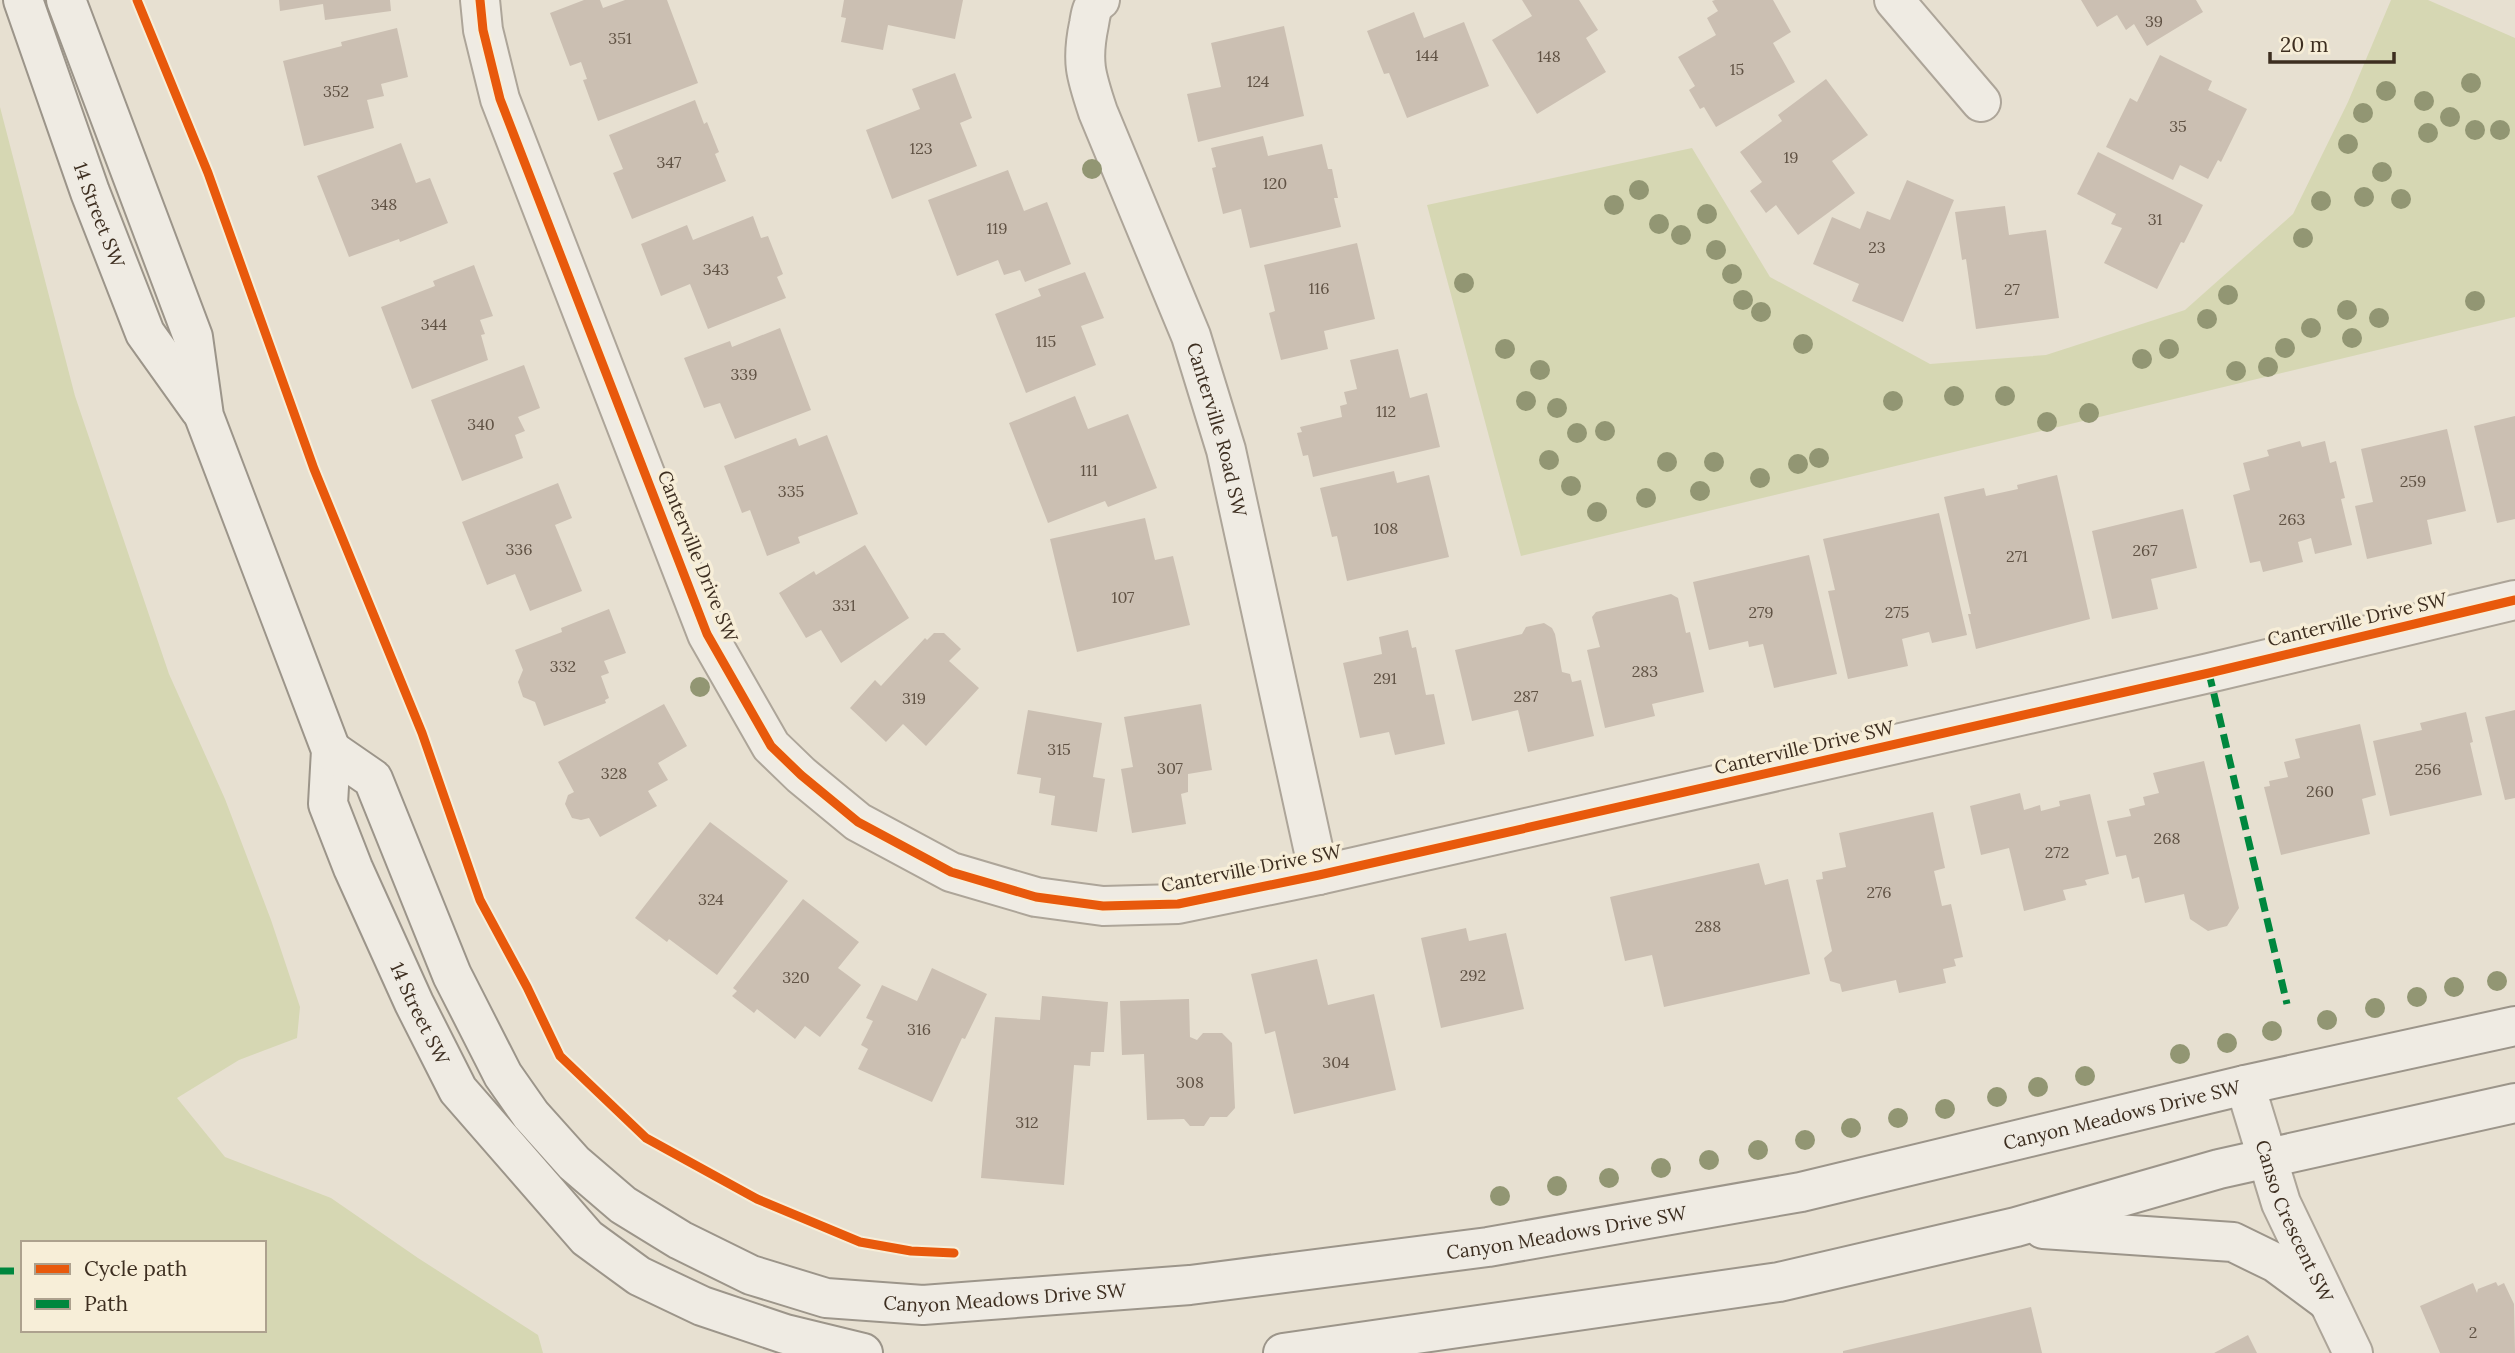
<svg xmlns="http://www.w3.org/2000/svg" width="2515" height="1353" font-family="Lora,serif">
  <style>
    .green { fill: #d6d7b3; fill-rule: evenodd }
    .building { fill: #cbbfb2 }
    .lines { fill: none; stroke-linecap: round; stroke-linejoin: round }
    .minor-casing { stroke: #ada599; stroke-width: 42 }
    .secondary-casing { stroke: #9c958a; stroke-width: 42 }
    .minor { stroke: #efebe3; stroke-width: 38 }
    .secondary { stroke: #efebe3; stroke-width: 38 }
    .quiet { stroke: #00873e; stroke-width: 7; stroke-dasharray: 14 7; stroke-linecap: butt }
    .cycleway-casing { stroke: #f7eed8; stroke-width: 13 }
    .cycleway { stroke: #e8590c; stroke-width: 9 }
    .tree { fill: #929673 }
    .labels { text-anchor: middle; dominant-baseline: central; stroke-width: 7; stroke-linejoin: round; paint-order: stroke }
    .number-label { font-size: 16px; fill: #605244 }
    .street-label { font-size: 19px; fill: #3d2e20; stroke: #f7eed8 }
  </style>
  <rect width="100%" height="100%" fill="#e7e0d1"/>
  <path class="green" d="M 2391,0 L 2428,0 L 2515,38 L 2515,317 L 1521,556 L 1427,205 L 1692,148 L 1770,277 L 1930,364 L 2046,355 L 2185,310 L 2293,214 L 2348,102 Z
    M 0,107 L 75,396 L 169,674 L 225,799 L 271,920 L 300,1007 L 297,1038 L 239,1060 L 177,1098 L 225,1157 L 331,1198 L 418,1258 L 538,1335 L 543,1353 L 0,1353 ZM 23,1243 L 264,1243 L 264,1330 L 23,1330 Z"/>
  <path class="building" d="M 279,0 L 390,0 L 391,11 L 325,20 L 323,4 L 280,11 Z
    M 584,0 L 600,0 L 603,8 L 625,0 L 667,0 L 698,83 L 598,121 L 583,80 L 587,79 L 581,62 L 570,66 L 550,13 Z
    M 844,0 L 963,0 L 955,39 L 888,25 L 883,50 L 841,42 L 846,18 L 841,17 Z
    M 1522,0 L 1579,0 L 1598,30 L 1586,38 L 1606,72 L 1537,114 L 1492,40 L 1532,16 Z
    M 1715,0 L 1773,0 L 1791,32 L 1773,43 L 1795,82 L 1716,127 L 1704,107 L 1700,109 L 1689,90 L 1695,86 L 1678,57 L 1716,35 L 1707,18 L 1718,11 L 1712,1 Z
    M 2081,0 L 2196,0 L 2203,12 L 2147,46 L 2134,24 L 2126,30 L 2117,15 L 2097,27 Z
    M 1414,12 L 1424,38 L 1464,22 L 1489,86 L 1407,118 L 1389,73 L 1384,74 L 1367,31 Z
    M 1284,26 L 1304,116 L 1198,142 L 1187,94 L 1221,87 L 1211,43 Z
    M 397,28 L 408,77 L 381,84 L 384,96 L 367,100 L 374,128 L 304,146 L 283,61 L 342,46 L 341,42 Z
    M 2160,55 L 2212,81 L 2208,90 L 2247,109 L 2221,162 L 2218,160 L 2208,179 L 2180,165 L 2173,180 L 2106,147 L 2130,98 L 2137,102 Z
    M 955,73 L 972,118 L 960,123 L 977,166 L 892,199 L 866,130 L 920,109 L 912,89 Z
    M 1826,79 L 1868,135 L 1832,161 L 1855,193 L 1798,235 L 1776,205 L 1766,213 L 1750,191 L 1762,182 L 1740,152 L 1782,121 L 1778,115 Z
    M 695,100 L 704,124 L 707,122 L 719,152 L 715,154 L 726,181 L 632,219 L 613,173 L 623,169 L 609,135 Z
    M 1263,136 L 1268,156 L 1322,144 L 1328,169 L 1332,169 L 1338,198 L 1334,198 L 1341,227 L 1250,248 L 1241,209 L 1223,214 L 1212,168 L 1216,167 L 1211,148 Z
    M 401,143 L 416,183 L 430,178 L 448,223 L 400,242 L 399,239 L 349,257 L 317,176 Z
    M 2098,152 L 2203,205 L 2184,243 L 2181,242 L 2157,289 L 2104,263 L 2122,228 L 2111,224 L 2116,214 L 2077,194 Z
    M 1008,170 L 1024,211 L 1047,202 L 1071,264 L 1025,282 L 1020,270 L 1004,275 L 998,260 L 957,276 L 928,200 Z
    M 1907,180 L 1954,200 L 1903,322 L 1852,301 L 1859,284 L 1813,264 L 1832,217 L 1860,229 L 1867,211 L 1890,220 Z
    M 2005,206 L 2009,235 L 2046,230 L 2059,318 L 1976,329 L 1966,259 L 1962,260 L 1955,212 Z
    M 753,216 L 761,238 L 768,236 L 783,274 L 777,277 L 786,298 L 708,329 L 690,284 L 661,296 L 641,244 L 687,225 L 693,240 Z
    M 1357,243 L 1375,319 L 1324,331 L 1328,349 L 1281,360 L 1269,313 L 1275,311 L 1264,265 Z
    M 474,265 L 493,316 L 480,320 L 485,334 L 481,335 L 488,360 L 412,389 L 381,307 L 435,286 L 433,281 Z
    M 1085,272 L 1104,318 L 1081,326 L 1096,365 L 1026,393 L 995,314 L 1041,296 L 1038,289 Z
    M 780,328 L 811,410 L 735,439 L 720,403 L 704,408 L 684,358 L 730,341 L 732,347 Z
    M 1398,349 L 1410,398 L 1427,393 L 1440,447 L 1313,477 L 1308,455 L 1303,456 L 1297,433 L 1302,432 L 1300,427 L 1342,417 L 1340,406 L 1347,404 L 1344,392 L 1357,389 L 1350,360 Z
    M 524,365 L 540,408 L 518,417 L 525,431 L 515,435 L 523,458 L 462,481 L 431,400 Z
    M 1075,396 L 1088,429 L 1128,414 L 1157,488 L 1108,507 L 1105,501 L 1048,523 L 1009,423 Z
    M 2515,416 L 2515,519 L 2497,523 L 2474,426 Z
    M 2447,429 L 2466,511 L 2427,520 L 2432,544 L 2367,559 L 2355,506 L 2373,502 L 2361,449 Z
    M 827,435 L 858,514 L 798,537 L 800,543 L 767,556 L 750,510 L 742,513 L 724,466 L 796,438 L 799,446 Z
    M 2300,441 L 2302,447 L 2325,441 L 2330,463 L 2336,461 L 2345,498 L 2341,499 L 2352,545 L 2315,554 L 2311,538 L 2298,542 L 2303,562 L 2263,572 L 2260,561 L 2250,563 L 2233,495 L 2250,490 L 2243,463 L 2269,456 L 2267,450 Z
    M 1394,471 L 1397,483 L 1429,475 L 1449,557 L 1347,581 L 1337,536 L 1332,537 L 1320,488 Z
    M 2057,475 L 2090,619 L 1976,649 L 1968,614 L 1971,614 L 1944,497 L 1984,488 L 1986,496 L 2018,489 L 2017,485 Z
    M 558,483 L 572,518 L 555,525 L 582,591 L 530,611 L 515,574 L 487,585 L 462,522 Z
    M 2183,509 L 2197,568 L 2151,579 L 2158,609 L 2112,619 L 2092,531 Z
    M 1939,513 L 1967,635 L 1932,643 L 1929,632 L 1902,639 L 1908,666 L 1848,679 L 1828,591 L 1835,590 L 1823,539 Z
    M 1145,518 L 1155,560 L 1173,556 L 1190,625 L 1077,652 L 1050,539 Z
    M 865,545 L 909,618 L 841,663 L 821,630 L 806,638 L 779,593 L 814,571 L 816,575 Z
    M 1809,555 L 1837,674 L 1774,688 L 1763,644 L 1749,647 L 1748,641 L 1709,650 L 1693,582 Z
    M 1671,594 L 1678,598 L 1686,633 L 1690,632 L 1704,692 L 1652,704 L 1655,716 L 1605,728 L 1587,650 L 1600,647 L 1592,617 L 1596,612 Z
    M 609,609 L 626,653 L 604,661 L 609,673 L 601,676 L 609,698 L 605,700 L 606,703 L 544,726 L 535,702 L 523,697 L 518,682 L 523,670 L 515,650 L 562,632 L 561,628 Z
    M 1544,623 L 1552,628 L 1555,634 L 1562,672 L 1570,674 L 1572,682 L 1581,680 L 1594,736 L 1528,752 L 1518,710 L 1472,721 L 1455,650 L 1522,634 L 1526,627 Z
    M 1408,630 L 1412,648 L 1416,647 L 1426,695 L 1434,694 L 1445,744 L 1395,755 L 1389,732 L 1360,738 L 1343,663 L 1382,654 L 1379,637 Z
    M 934,633 L 944,633 L 961,649 L 949,661 L 979,688 L 926,746 L 903,724 L 886,742 L 850,708 L 875,680 L 881,686 L 925,638 L 927,640 Z
    M 664,704 L 687,746 L 658,763 L 668,780 L 648,791 L 657,806 L 600,837 L 589,818 L 581,820 L 572,818 L 565,804 L 568,795 L 574,792 L 558,762 Z
    M 1201,704 L 1212,770 L 1188,774 L 1188,792 L 1181,794 L 1186,824 L 1132,833 L 1121,769 L 1133,767 L 1124,717 Z
    M 1028,710 L 1102,723 L 1093,777 L 1105,779 L 1097,832 L 1051,825 L 1055,796 L 1039,793 L 1041,778 L 1017,774 Z
    M 2515,710 L 2515,798 L 2505,800 L 2485,717 Z
    M 2466,712 L 2473,742 L 2470,743 L 2482,795 L 2390,816 L 2373,741 L 2422,730 L 2420,723 Z
    M 2360,724 L 2376,795 L 2362,799 L 2370,834 L 2281,855 L 2264,787 L 2270,786 L 2269,781 L 2288,777 L 2284,762 L 2300,758 L 2295,739 Z
    M 2204,761 L 2239,908 L 2227,926 L 2208,931 L 2190,919 L 2184,894 L 2145,903 L 2139,877 L 2132,879 L 2126,855 L 2116,857 L 2107,821 L 2131,816 L 2129,809 L 2145,805 L 2143,797 L 2159,793 L 2153,773 Z
    M 2020,793 L 2024,810 L 2040,805 L 2041,811 L 2060,806 L 2059,801 L 2090,794 L 2109,874 L 2085,880 L 2087,885 L 2063,890 L 2066,900 L 2024,911 L 2009,848 L 1981,855 L 1970,806 Z
    M 1933,812 L 1945,868 L 1934,871 L 1942,906 L 1951,904 L 1963,957 L 1954,959 L 1956,966 L 1943,969 L 1946,983 L 1899,993 L 1896,980 L 1842,992 L 1840,984 L 1830,981 L 1824,958 L 1832,951 L 1816,880 L 1823,879 L 1822,872 L 1846,867 L 1839,833 Z
    M 710,822 L 788,881 L 717,975 L 669,939 L 667,942 L 635,918 Z
    M 1759,863 L 1765,885 L 1788,879 L 1810,974 L 1664,1007 L 1652,955 L 1625,961 L 1610,897 Z
    M 803,899 L 859,942 L 838,968 L 861,985 L 820,1037 L 805,1026 L 795,1039 L 757,1009 L 754,1013 L 732,996 L 737,991 L 733,988 Z
    M 1466,928 L 1469,941 L 1506,933 L 1524,1009 L 1441,1028 L 1421,938 Z
    M 1317,959 L 1328,1005 L 1374,994 L 1396,1090 L 1294,1114 L 1275,1031 L 1265,1034 L 1251,974 Z
    M 932,968 L 987,994 L 965,1039 L 962,1038 L 932,1102 L 858,1069 L 868,1049 L 861,1045 L 873,1021 L 866,1018 L 882,985 L 917,1001 Z
    M 1042,996 L 1108,1002 L 1104,1052 L 1091,1052 L 1090,1066 L 1074,1065 L 1064,1185 L 981,1178 L 995,1017 L 1040,1020 Z
    M 1189,999 L 1190,1037 L 1197,1040 L 1203,1033 L 1222,1033 L 1232,1043 L 1235,1108 L 1227,1117 L 1210,1117 L 1204,1126 L 1190,1126 L 1184,1119 L 1147,1120 L 1144,1054 L 1122,1055 L 1120,1001 Z
    M 2496,1282 L 2498,1286 L 2504,1283 L 2514,1304 L 2515,1353 L 2440,1353 L 2420,1306 L 2473,1283 L 2477,1293 L 2478,1289 Z
    M 2031,1307 L 2042,1353 L 1843,1353 L 1843,1351 Z
    M 2248,1335 L 2257,1353 L 2214,1353 Z"/>
  <g class="lines">
    <g class="minor-casing">
      <g id="minor">
        <path d="M 480,0 L 483,30 L 500,99 L 707,634 L 771,746 L 801,775 L 858,822 L 951,872 L 1036,897 L 1103,906 L 1178,904 L 1319,875 L 2209,673 L 2515,600"/>
        <path id="s1" d="M 1100,0 C 1091,7 1091,13 1089,24 C 1081,62 1086,76 1098,112 L 1191,336 L 1226,450 L 1319,875"/>
        <path d="M 1894,0 L 1981,102"/>
        <path id="s2" d="M 2245,1085 L 2281,1203 L 2353,1353"/>
      </g>
    </g>
    <g class="secondary-casing">
      <g id="secondary">
        <path id="s3" d="M 23,0 L 90,192 L 145,333 L 200,410"/>
        <path id="s4" d="M 66,0 L 193,337 L 204,416 L 331,750 L 328,804 L 353,868 L 414,1003 L 458,1090 L 587,1238 L 639,1276 L 702,1306 L 785,1334 L 863,1353"/>
        <path id="s5" d="M 331,750 L 373,779 L 452,975 L 503,1075 L 531,1115 L 574,1163 L 623,1205 L 680,1240 L 751,1275 L 826,1298 L 923,1305 L 1190,1285 L 1488,1247 L 1801,1192 L 2245,1085 L 2515,1026"/>
        <path d="M 2043,1229 L 2233,1242 L 2276,1263 L 2326,1300"/>
        <path d="M 1283,1353 L 1779,1282 L 2016,1227 L 2219,1169 L 2515,1103"/>
      </g>
    </g>
    <use href="#minor" class="minor"/>
    <use href="#secondary" class="secondary"/>
    <path class="quiet" d="M 2209,673 L 2287,1004
      M 0,1271 L 23,1271"/>
    <g class="cycleway-casing">
      <path id="cycleway" d="M 137,0 L 208,173 L 314,469 L 422,733 L 480,900 L 527,987 L 560,1056 L 646,1138 L 757,1199 L 860,1242 L 911,1251 L 954,1253
        M 480,0 L 483,30 L 500,99 L 707,634 L 771,746 L 801,775 L 858,822 L 951,872 L 1036,897 L 1103,906 L 1178,904 L 1319,875 L 2209,673 L 2515,600"/>
    </g>
    <use href="#cycleway" class="cycleway"/>
  </g>
  <g class="tree">
    <circle cx="2471" cy="83" r="10"/>
    <circle cx="2386" cy="91" r="10"/>
    <circle cx="2424" cy="101" r="10"/>
    <circle cx="2363" cy="113" r="10"/>
    <circle cx="2450" cy="117" r="10"/>
    <circle cx="2475" cy="130" r="10"/>
    <circle cx="2500" cy="130" r="10"/>
    <circle cx="2428" cy="133" r="10"/>
    <circle cx="2348" cy="144" r="10"/>
    <circle cx="1092" cy="169" r="10"/>
    <circle cx="2382" cy="172" r="10"/>
    <circle cx="1639" cy="190" r="10"/>
    <circle cx="2364" cy="197" r="10"/>
    <circle cx="2401" cy="199" r="10"/>
    <circle cx="2321" cy="201" r="10"/>
    <circle cx="1614" cy="205" r="10"/>
    <circle cx="1707" cy="214" r="10"/>
    <circle cx="1659" cy="224" r="10"/>
    <circle cx="1681" cy="235" r="10"/>
    <circle cx="2303" cy="238" r="10"/>
    <circle cx="1716" cy="250" r="10"/>
    <circle cx="1732" cy="274" r="10"/>
    <circle cx="1464" cy="283" r="10"/>
    <circle cx="2228" cy="295" r="10"/>
    <circle cx="1743" cy="300" r="10"/>
    <circle cx="2475" cy="301" r="10"/>
    <circle cx="2347" cy="310" r="10"/>
    <circle cx="1761" cy="312" r="10"/>
    <circle cx="2379" cy="318" r="10"/>
    <circle cx="2207" cy="319" r="10"/>
    <circle cx="2311" cy="328" r="10"/>
    <circle cx="2352" cy="338" r="10"/>
    <circle cx="1803" cy="344" r="10"/>
    <circle cx="2285" cy="348" r="10"/>
    <circle cx="1505" cy="349" r="10"/>
    <circle cx="2169" cy="349" r="10"/>
    <circle cx="2142" cy="359" r="10"/>
    <circle cx="2268" cy="367" r="10"/>
    <circle cx="1540" cy="370" r="10"/>
    <circle cx="2236" cy="371" r="10"/>
    <circle cx="1954" cy="396" r="10"/>
    <circle cx="2005" cy="396" r="10"/>
    <circle cx="1526" cy="401" r="10"/>
    <circle cx="1893" cy="401" r="10"/>
    <circle cx="1557" cy="408" r="10"/>
    <circle cx="2089" cy="413" r="10"/>
    <circle cx="2047" cy="422" r="10"/>
    <circle cx="1605" cy="431" r="10"/>
    <circle cx="1577" cy="433" r="10"/>
    <circle cx="1819" cy="458" r="10"/>
    <circle cx="1549" cy="460" r="10"/>
    <circle cx="1667" cy="462" r="10"/>
    <circle cx="1714" cy="462" r="10"/>
    <circle cx="1798" cy="464" r="10"/>
    <circle cx="1760" cy="478" r="10"/>
    <circle cx="1571" cy="486" r="10"/>
    <circle cx="1700" cy="491" r="10"/>
    <circle cx="1646" cy="498" r="10"/>
    <circle cx="1597" cy="512" r="10"/>
    <circle cx="700" cy="687" r="10"/>
    <circle cx="2497" cy="981" r="10"/>
    <circle cx="2454" cy="987" r="10"/>
    <circle cx="2417" cy="997" r="10"/>
    <circle cx="2375" cy="1008" r="10"/>
    <circle cx="2327" cy="1020" r="10"/>
    <circle cx="2272" cy="1031" r="10"/>
    <circle cx="2227" cy="1043" r="10"/>
    <circle cx="2180" cy="1054" r="10"/>
    <circle cx="2085" cy="1076" r="10"/>
    <circle cx="2038" cy="1087" r="10"/>
    <circle cx="1997" cy="1097" r="10"/>
    <circle cx="1945" cy="1109" r="10"/>
    <circle cx="1898" cy="1118" r="10"/>
    <circle cx="1851" cy="1128" r="10"/>
    <circle cx="1805" cy="1140" r="10"/>
    <circle cx="1758" cy="1150" r="10"/>
    <circle cx="1709" cy="1160" r="10"/>
    <circle cx="1661" cy="1168" r="10"/>
    <circle cx="1609" cy="1178" r="10"/>
    <circle cx="1557" cy="1186" r="10"/>
    <circle cx="1500" cy="1196" r="10"/>
  </g>
  <g class="labels">
    <g class="number-label">
      <text x="2154" y="21">39</text>
      <text x="620" y="38">351</text>
      <text x="1427" y="55">144</text>
      <text x="1549" y="56">148</text>
      <text x="1737" y="69">15</text>
      <text x="1258" y="81">124</text>
      <text x="336" y="91">352</text>
      <text x="2178" y="126">35</text>
      <text x="921" y="148">123</text>
      <text x="1791" y="157">19</text>
      <text x="669" y="162">347</text>
      <text x="1275" y="183">120</text>
      <text x="384" y="204">348</text>
      <text x="2155" y="219">31</text>
      <text x="997" y="228">119</text>
      <text x="1877" y="247">23</text>
      <text x="716" y="269">343</text>
      <text x="1319" y="288">116</text>
      <text x="2012" y="289">27</text>
      <text x="434" y="324">344</text>
      <text x="1046" y="341">115</text>
      <text x="744" y="374">339</text>
      <text x="1386" y="411">112</text>
      <text x="481" y="424">340</text>
      <text x="1089" y="470">111</text>
      <text x="2413" y="481">259</text>
      <text x="791" y="491">335</text>
      <text x="2292" y="519">263</text>
      <text x="1386" y="528">108</text>
      <text x="519" y="549">336</text>
      <text x="2145" y="550">267</text>
      <text x="2017" y="556">271</text>
      <text x="1123" y="597">107</text>
      <text x="844" y="605">331</text>
      <text x="1761" y="612">279</text>
      <text x="1897" y="612">275</text>
      <text x="563" y="666">332</text>
      <text x="1645" y="671">283</text>
      <text x="1385" y="678">291</text>
      <text x="1526" y="696">287</text>
      <text x="914" y="698">319</text>
      <text x="1059" y="749">315</text>
      <text x="1170" y="768">307</text>
      <text x="2428" y="769">256</text>
      <text x="614" y="773">328</text>
      <text x="2320" y="791">260</text>
      <text x="2167" y="838">268</text>
      <text x="2057" y="852">272</text>
      <text x="1879" y="892">276</text>
      <text x="711" y="899">324</text>
      <text x="1708" y="926">288</text>
      <text x="1473" y="975">292</text>
      <text x="796" y="977">320</text>
      <text x="919" y="1029">316</text>
      <text x="1336" y="1062">304</text>
      <text x="1190" y="1082">308</text>
      <text x="1027" y="1122">312</text>
      <text x="2473" y="1332">2</text>
    </g>
    <g class="street-label">
      <text stroke="none"><textPath href="#s3" startOffset="228">14 Street SW</textPath></text>
      <text stroke="none"><textPath href="#s1" startOffset="457">Canterville Road SW</textPath></text>
      <text transform="translate(698 556) rotate(68)">Canterville Drive SW</text>
      <text transform="translate(2357 619) rotate(-13)">Canterville Drive SW</text>
      <text transform="translate(1804 747) rotate(-13)">Canterville Drive SW</text>
      <text transform="translate(1251 868) rotate(-11)">Canterville Drive SW</text>
      <text stroke="none"><textPath href="#s4" startOffset="1080">14 Street SW</textPath></text>
      <text stroke="none"><textPath href="#s5" startOffset="2090">Canyon Meadows Drive SW</textPath></text>
      <text stroke="none"><textPath href="#s2" startOffset="145">Canso Crescent SW</textPath></text>
      <text stroke="none"><textPath href="#s5" startOffset="1522">Canyon Meadows Drive SW</textPath></text>
      <text stroke="none"><textPath href="#s5" startOffset="956">Canyon Meadows Drive SW</textPath></text>
    </g>
  </g>
  <rect x="21" y="1241" width="245" height="91" fill="#f7eed8" stroke="#ada18e" stroke-width="2"/>
  <rect x="35" y="1264" width="35" height="10" fill="#e8590c" stroke="#ada18e" stroke-width="2"/>
  <text x="84" y="1276" font-size="21" fill="#3d2e20">Cycle path</text>
  <rect x="35" y="1299" width="35" height="10" fill="#00873e" stroke="#ada18e" stroke-width="2"/>
  <text x="84" y="1311" font-size="21" fill="#3d2e20">Path</text>
  <path d="M2270 52v10h124v-10" fill="none" stroke="#3d2e20" stroke-width="3.5"/>
  <text x="2280" y="52" font-size="21" fill="#3d2e20" stroke="#f7eed8" stroke-width="5" paint-order="stroke">20 m</text>
</svg>
